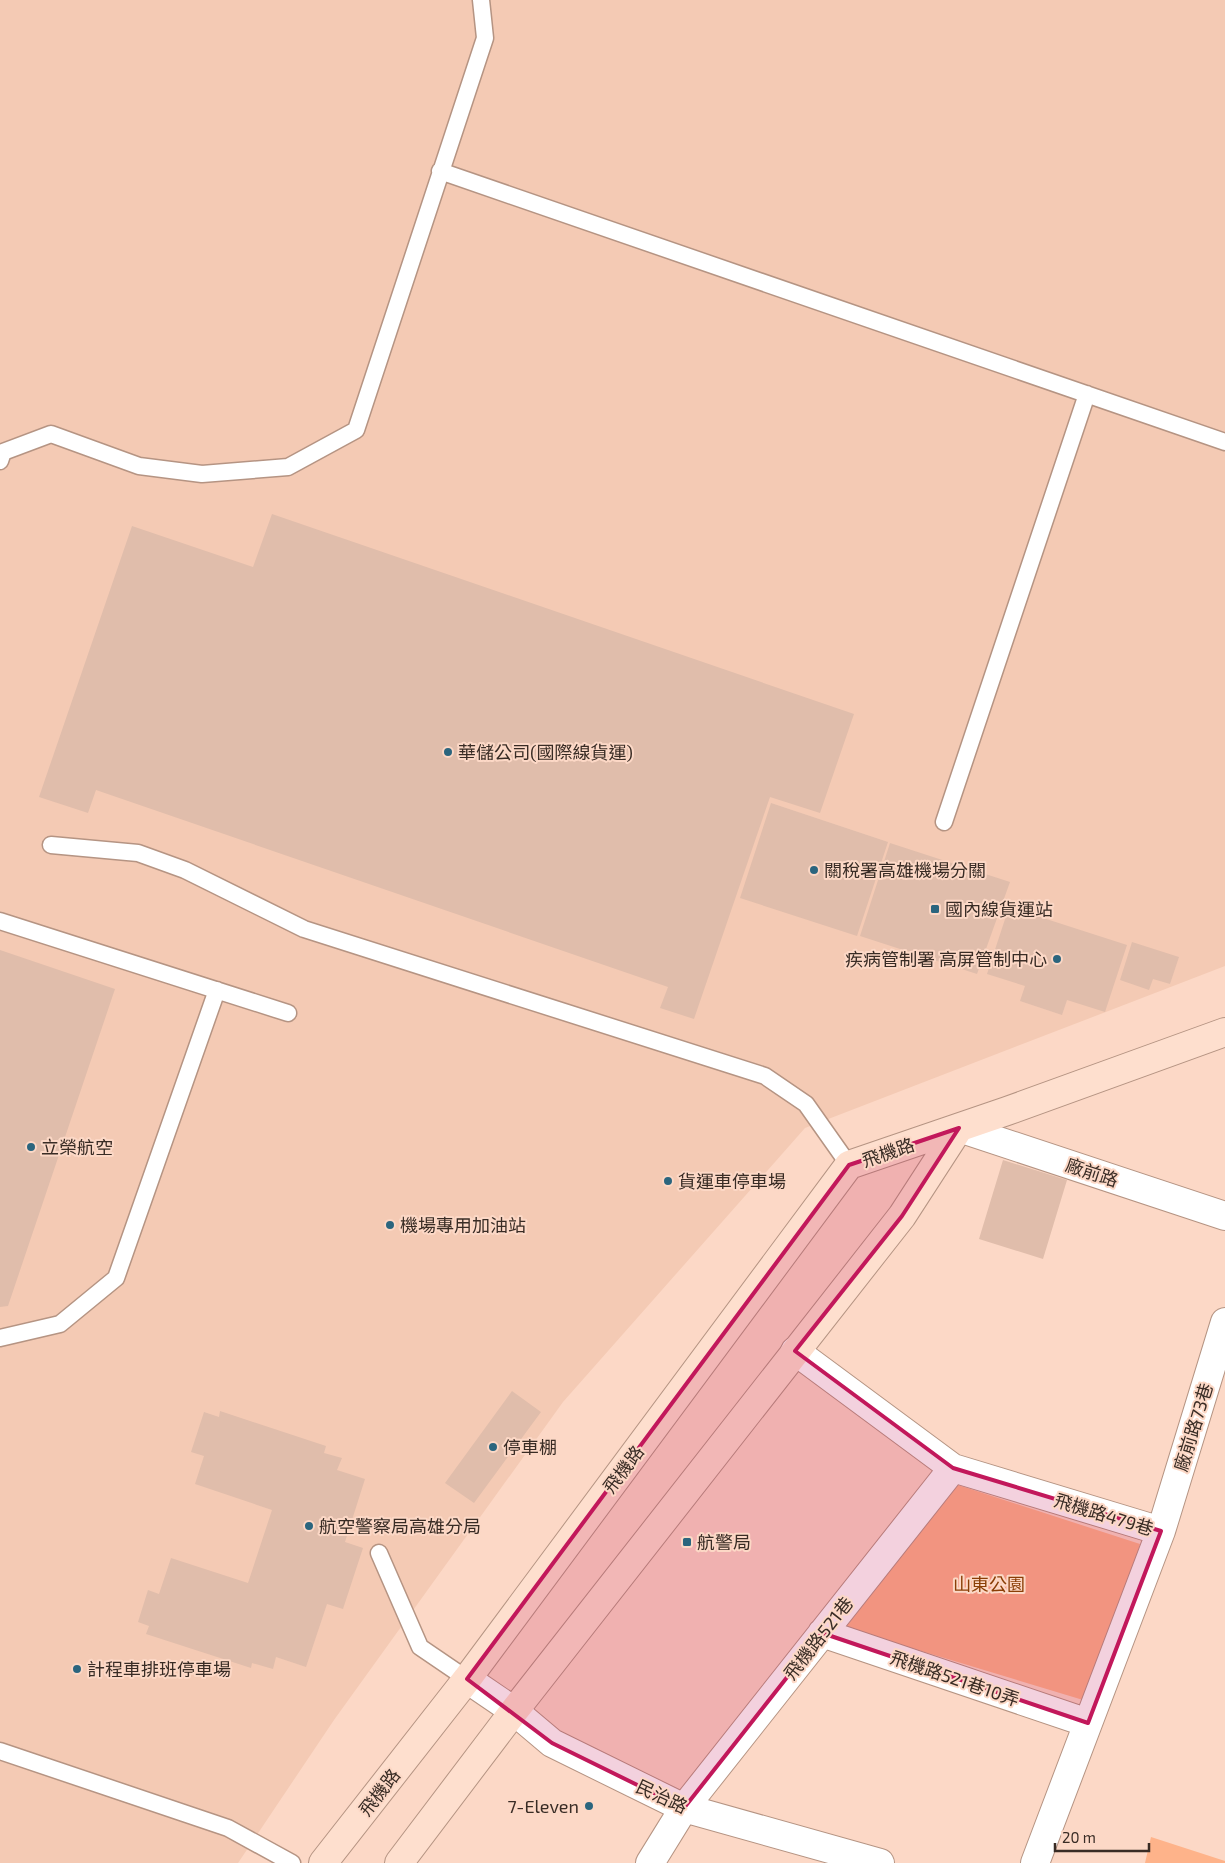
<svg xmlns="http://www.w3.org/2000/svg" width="1225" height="1863" font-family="'Exo 2','Noto Sans TC',sans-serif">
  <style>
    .built { fill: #f4cab4 }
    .green { fill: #feb38a }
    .building { fill: #e0bdab }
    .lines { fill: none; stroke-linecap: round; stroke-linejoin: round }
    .lane-casing { stroke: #b59483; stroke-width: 19 }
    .street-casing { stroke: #b59483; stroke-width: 30 }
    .secondary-casing { stroke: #b59483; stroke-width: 30 }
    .lane { stroke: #fff; stroke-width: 16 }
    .street { stroke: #fff; stroke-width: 28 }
    .secondary { stroke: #fedfce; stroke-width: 28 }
    .marked { fill: #c2185b; fill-opacity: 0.2; stroke: #c2185b; stroke-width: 4; stroke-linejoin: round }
    .poi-dot { fill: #2b657e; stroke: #fcd8c6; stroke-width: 2 }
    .labels { text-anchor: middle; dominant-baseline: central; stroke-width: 4; stroke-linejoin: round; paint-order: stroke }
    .poi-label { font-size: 18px; fill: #392c25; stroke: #fcd8c6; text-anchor: start }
    .street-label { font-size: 18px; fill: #392c25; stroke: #fcd8c6 }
    .park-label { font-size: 18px; fill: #8a3e06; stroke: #fcd8c6 }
  </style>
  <rect width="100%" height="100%" fill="#fcd8c6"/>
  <path class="built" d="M 0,0 L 1225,0 L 1225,966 L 805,1128 L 563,1402 L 334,1720 L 238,1863 L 0,1863 Z"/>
  <path class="green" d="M 958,1485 L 1140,1544 L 1093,1703 L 845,1628 Z
    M 1151,1837 L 1225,1861 L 1225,1863 L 1145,1863 Z"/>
  <path class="building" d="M 272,514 L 854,714 L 820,813 L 770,797 L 694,1019 L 660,1008 L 668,987 L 96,790 L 88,813 L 39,797 L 132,526 L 253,567 Z
    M 771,803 L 888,842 L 857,936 L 740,898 Z
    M 890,843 L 1010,882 L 977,974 L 860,936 Z
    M 1009,907 L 1127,945 L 1105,1012 L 1067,1000 L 1062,1015 L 1020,1001 L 1025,986 L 987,974 Z
    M 1132,942 L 1179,957 L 1170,984 L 1153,979 L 1149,990 L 1120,980 Z
    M 0,950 L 115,989 L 8,1306 L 0,1307 Z
    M 1003,1160 L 1067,1180 L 1043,1259 L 979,1239 Z
    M 512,1391 L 541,1412 L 474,1503 L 445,1483 Z
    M 220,1411 L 326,1446 L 324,1453 L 342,1458 L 337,1470 L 365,1479 L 345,1542 L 363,1548 L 343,1609 L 327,1604 L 306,1667 L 276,1657 L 273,1669 L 252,1663 L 251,1668 L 146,1634 L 149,1626 L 138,1622 L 148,1590 L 159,1594 L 171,1558 L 248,1583 L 272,1510 L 195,1484 L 204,1456 L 191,1452 L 204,1412 L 219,1417 Z"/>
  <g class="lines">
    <g class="lane-casing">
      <path id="lane" d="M 440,171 L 1225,442
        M 0,461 L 3,452 L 51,434 L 139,466 L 202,474 L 288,467 L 356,430 L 485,38 L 481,0
        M 944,822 L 1087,394
        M 51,845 L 138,853 L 185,870 L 304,929 L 765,1076 L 806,1104 L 849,1165
        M 0,921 L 288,1013
        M 0,1338 L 60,1324 L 116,1278 L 217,990
        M 379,1553 L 420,1647 L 467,1679
        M 0,1751 L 228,1828 L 292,1863"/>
    </g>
    <g class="street-casing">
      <path id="street" d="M 959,1128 L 1225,1216
        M 795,1351 L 953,1468 L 1161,1531
        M 822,1633 L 1088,1723
        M 467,1679 L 514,1711 L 552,1743 L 684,1808 L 880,1863
        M 650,1863 L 684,1808 L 953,1468
        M 1035,1863 L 1161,1531 L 1225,1322"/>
    </g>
    <g class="secondary-casing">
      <path id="secondary" d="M 323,1863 L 467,1679 L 849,1165 L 1007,1111 L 1225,1032
        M 399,1863 L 514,1711 L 902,1216 L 959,1128"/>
    </g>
    <use href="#lane" class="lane"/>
    <use href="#street" class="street"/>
    <use href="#secondary" class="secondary"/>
  </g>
  <path class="marked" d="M 959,1128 L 902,1216 L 795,1351 L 953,1468 L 1161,1531 L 1088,1723 L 822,1633 L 684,1808 L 552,1743 L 467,1679 L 849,1165 Z"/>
  <g class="poi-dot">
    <circle cx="448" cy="752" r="5"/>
    <circle cx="814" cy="870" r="5"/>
    <rect x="930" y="904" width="10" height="10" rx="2.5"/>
    <circle cx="1057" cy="959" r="5"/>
    <circle cx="31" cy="1147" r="5"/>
    <circle cx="668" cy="1181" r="5"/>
    <circle cx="390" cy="1225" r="5"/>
    <circle cx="493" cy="1447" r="5"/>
    <circle cx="309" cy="1526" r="5"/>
    <rect x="682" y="1537" width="10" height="10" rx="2.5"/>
    <circle cx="77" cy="1669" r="5"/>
    <circle cx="589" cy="1806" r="5"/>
  </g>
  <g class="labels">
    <g class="poi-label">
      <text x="458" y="752">華儲公司(國際線貨運)</text>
      <text x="824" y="870">關稅署高雄機場分關</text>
      <text x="945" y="909">國內線貨運站</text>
      <text x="1047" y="959" text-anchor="end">疾病管制署 高屏管制中心</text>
      <text x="41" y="1147">立榮航空</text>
      <text x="678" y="1181">貨運車停車場</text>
      <text x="400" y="1225">機場專用加油站</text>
      <text x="503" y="1447">停車棚</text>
      <text x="319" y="1526">航空警察局高雄分局</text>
      <text x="697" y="1542">航警局</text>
      <text x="87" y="1669">計程車排班停車場</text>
      <text x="579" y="1806" text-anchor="end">7-Eleven</text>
    </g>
    <g class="street-label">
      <text transform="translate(888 1152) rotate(-19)">飛機路</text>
      <text transform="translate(1092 1172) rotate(18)">廠前路</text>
      <text transform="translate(1193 1427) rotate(-73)">廠前路73巷</text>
      <text transform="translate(623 1469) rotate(-53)">飛機路</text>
      <text transform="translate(1104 1514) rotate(17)">飛機路479巷</text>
      <text transform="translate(818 1638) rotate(-52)">飛機路521巷</text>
      <text transform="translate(955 1678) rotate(19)">飛機路521巷10弄</text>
      <text transform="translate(379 1792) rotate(-52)">飛機路</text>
      <text transform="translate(662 1796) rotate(25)">民治路</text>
    </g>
    <g class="park-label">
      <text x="989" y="1584">山東公園</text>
    </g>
  </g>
  <path d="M1055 1843v8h94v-8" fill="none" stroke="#392c25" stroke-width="2.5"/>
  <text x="1062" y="1843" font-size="15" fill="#392c25" stroke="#fcd8c6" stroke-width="4" paint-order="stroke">20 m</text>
</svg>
